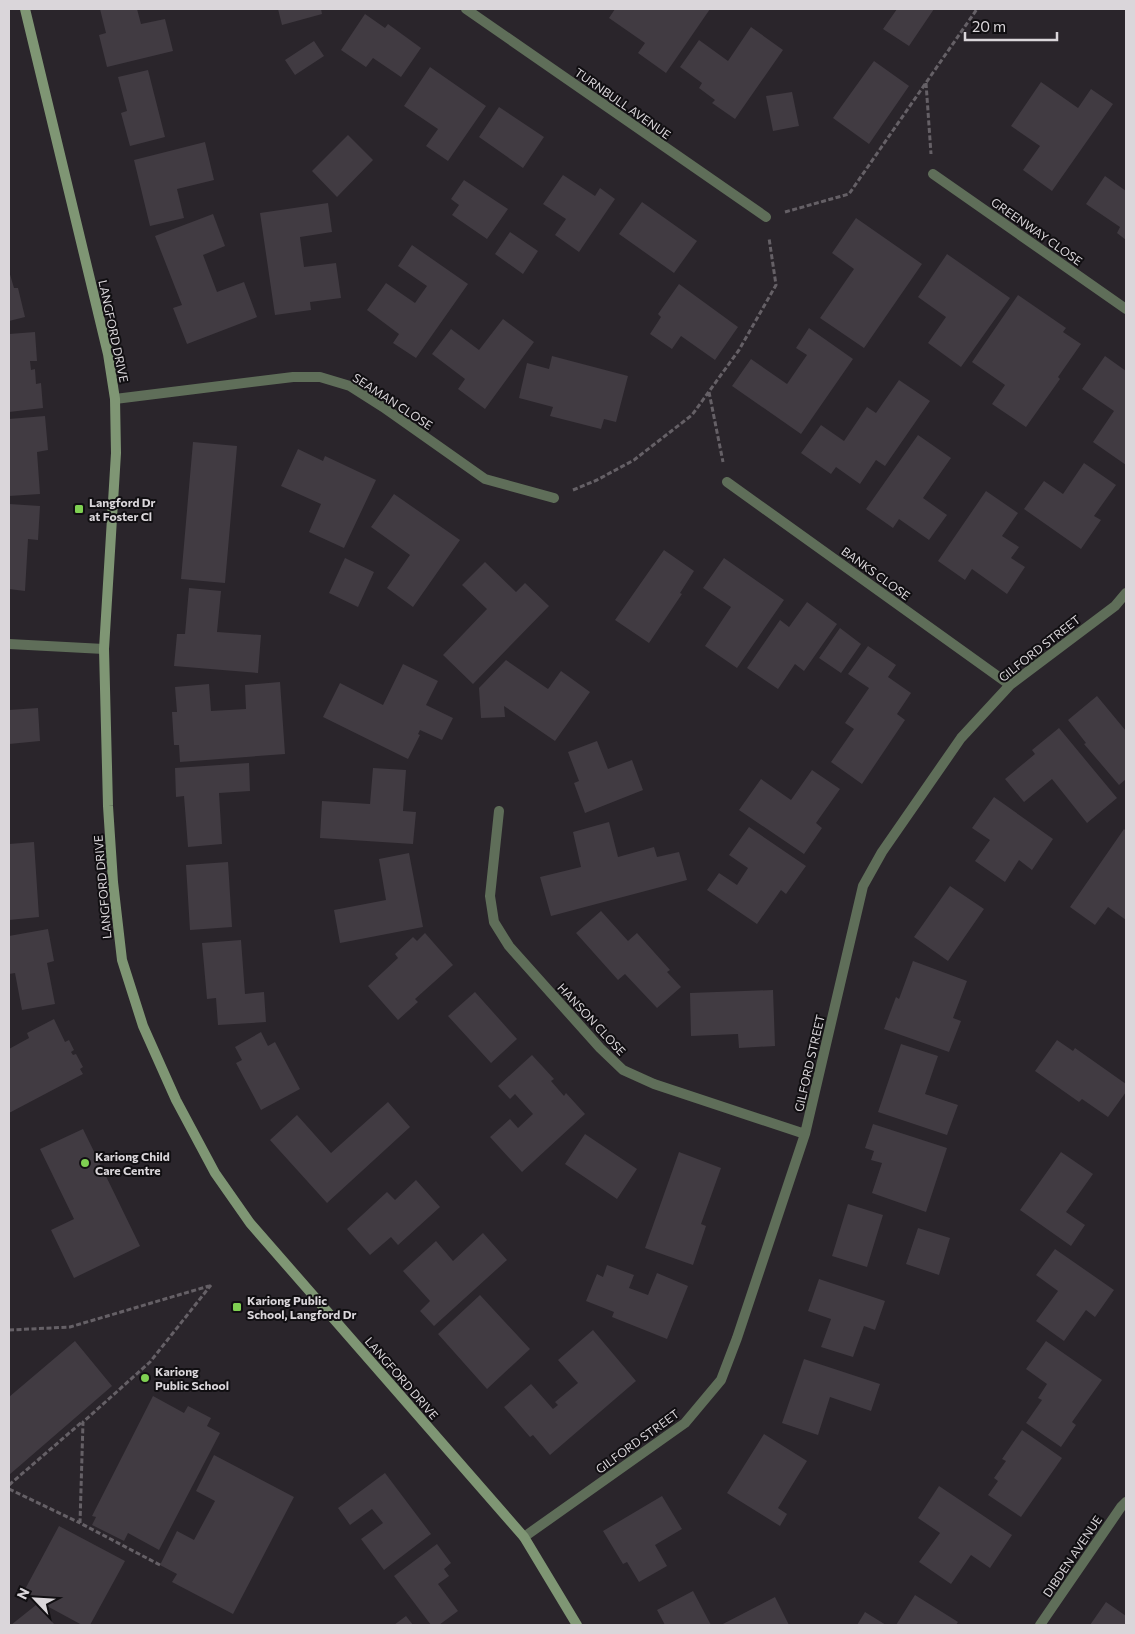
<svg xmlns="http://www.w3.org/2000/svg" width="1135" height="1634" font-family="Commissioner,sans-serif">
  <style>
    .building { fill: #413b42 }
    .lines { fill: none; stroke-linecap: round; stroke-linejoin: round }
    .path { stroke: #656066; stroke-width: 3; stroke-dasharray: 5 2.5; stroke-linecap: butt }
    .street { stroke: #5f6e59; stroke-width: 10 }
    .secondary { stroke: #7f9674; stroke-width: 10 }
    .poi-dot { fill: #7fd052; stroke: #110f12; stroke-width: 2 }
    .labels { text-anchor: middle; dominant-baseline: central; stroke-width: 4; stroke-linejoin: round; paint-order: stroke }
    .street-label { font-size: 12px; fill: #dad6da; stroke: #110f12 }
    .poi-label { font-size: 12px; font-weight: bold; fill: #dad6da; stroke: #110f12; text-anchor: start }
  </style>
  <rect width="100%" height="100%" fill="#2a252b"/>
  <path class="building" d="M 100,9 L 137,9 L 141,24 L 165,19 L 173,51 L 107,67 L 99,35 L 106,33 Z
    M 278,9 L 321,9 L 322,14 L 282,25 Z
    M 615,9 L 710,9 L 666,73 L 638,53 L 645,43 L 609,18 Z
    M 897,9 L 934,9 L 909,46 L 883,29 Z
    M 365,14 L 385,28 L 388,24 L 421,48 L 401,77 L 373,58 L 366,67 L 341,50 Z
    M 751,27 L 783,50 L 735,119 L 712,103 L 715,100 L 699,88 L 702,83 L 680,67 L 699,40 L 728,61 Z
    M 314,41 L 324,56 L 295,75 L 285,60 Z
    M 874,61 L 909,86 L 869,144 L 833,118 Z
    M 430,67 L 486,106 L 448,161 L 426,146 L 438,129 L 404,106 Z
    M 148,70 L 165,137 L 130,146 L 121,113 L 127,111 L 118,77 Z
    M 1041,82 L 1078,108 L 1091,89 L 1113,104 L 1052,191 L 1023,170 L 1040,146 L 1011,126 Z
    M 792,92 L 799,126 L 773,131 L 766,96 Z
    M 499,107 L 544,137 L 523,168 L 479,137 Z
    M 348,135 L 373,160 L 337,197 L 312,171 Z
    M 205,142 L 214,180 L 177,189 L 184,218 L 150,226 L 134,160 Z
    M 563,175 L 595,196 L 600,188 L 615,199 L 579,252 L 555,235 L 566,219 L 543,204 Z
    M 1105,176 L 1126,191 L 1126,240 L 1117,233 L 1120,227 L 1086,204 Z
    M 464,180 L 508,209 L 487,239 L 452,215 L 459,205 L 451,199 Z
    M 642,202 L 697,241 L 674,273 L 619,234 Z
    M 328,203 L 332,232 L 300,237 L 304,267 L 336,263 L 341,298 L 310,302 L 311,310 L 275,315 L 260,213 Z
    M 213,214 L 225,246 L 203,255 L 217,292 L 244,282 L 257,317 L 187,344 L 173,308 L 182,305 L 155,236 Z
    M 856,218 L 922,264 L 864,348 L 820,318 L 854,269 L 832,253 Z
    M 510,232 L 538,251 L 523,274 L 495,254 Z
    M 412,245 L 468,284 L 416,358 L 393,343 L 399,334 L 367,310 L 386,283 L 415,303 L 427,286 L 398,266 Z
    M 947,254 L 1010,298 L 961,367 L 928,343 L 946,317 L 918,297 Z
    M 9,271 L 14,288 L 18,288 L 25,317 L 9,321 Z
    M 679,284 L 738,327 L 715,360 L 681,336 L 672,349 L 650,334 L 661,317 L 658,314 Z
    M 1018,295 L 1066,328 L 1063,332 L 1081,344 L 1058,377 L 1060,379 L 1026,427 L 992,404 L 1005,385 L 972,362 Z
    M 503,319 L 534,342 L 485,409 L 458,389 L 465,379 L 432,354 L 451,329 L 479,350 Z
    M 809,328 L 853,359 L 801,434 L 732,386 L 751,359 L 787,384 L 807,355 L 796,348 Z
    M 35,332 L 37,361 L 30,361 L 31,370 L 35,369 L 36,384 L 41,383 L 43,408 L 9,412 L 9,334 Z
    M 552,356 L 628,376 L 616,422 L 604,419 L 601,429 L 550,416 L 553,407 L 519,398 L 527,363 L 549,369 Z
    M 1105,356 L 1126,371 L 1126,465 L 1093,442 L 1114,411 L 1082,389 Z
    M 899,380 L 930,401 L 885,466 L 876,460 L 860,484 L 836,467 L 831,474 L 801,453 L 821,425 L 844,441 L 867,407 L 876,413 Z
    M 45,416 L 48,450 L 37,452 L 40,494 L 9,496 L 9,419 Z
    M 918,435 L 951,458 L 923,498 L 947,515 L 929,540 L 899,519 L 893,528 L 866,509 Z
    M 193,442 L 237,446 L 225,583 L 181,579 Z
    M 298,449 L 323,461 L 325,456 L 376,480 L 344,548 L 309,532 L 321,504 L 281,486 Z
    M 1084,463 L 1116,485 L 1094,516 L 1101,520 L 1081,549 L 1024,509 L 1044,481 L 1063,494 Z
    M 986,491 L 1018,513 L 1002,536 L 1019,547 L 1011,558 L 1025,567 L 1007,594 L 972,569 L 965,580 L 938,561 Z
    M 394,494 L 460,540 L 413,607 L 387,588 L 410,555 L 371,527 Z
    M 9,504 L 40,506 L 38,540 L 28,539 L 25,591 L 9,589 Z
    M 664,550 L 694,571 L 680,593 L 682,594 L 649,643 L 615,620 Z
    M 345,558 L 374,572 L 358,607 L 329,593 Z
    M 724,558 L 784,600 L 737,668 L 705,646 L 731,607 L 703,588 Z
    M 485,562 L 516,592 L 525,583 L 549,606 L 473,684 L 443,655 L 487,609 L 462,585 Z
    M 189,588 L 221,591 L 217,632 L 261,635 L 258,673 L 174,666 L 177,634 L 185,634 Z
    M 807,602 L 837,624 L 804,671 L 795,664 L 778,689 L 747,668 L 780,620 L 789,627 Z
    M 840,628 L 861,644 L 841,673 L 819,658 Z
    M 868,646 L 896,665 L 888,677 L 911,693 L 897,714 L 905,720 L 862,784 L 831,762 L 854,729 L 845,723 L 869,688 L 848,674 Z
    M 506,660 L 548,689 L 561,671 L 590,692 L 555,741 L 504,706 L 505,717 L 481,718 L 479,688 Z
    M 403,664 L 438,681 L 426,705 L 453,718 L 442,740 L 420,730 L 418,734 L 420,735 L 408,759 L 323,717 L 340,683 L 383,705 Z
    M 280,682 L 285,754 L 180,762 L 179,745 L 174,745 L 172,712 L 177,712 L 175,687 L 209,684 L 211,711 L 246,709 L 245,685 Z
    M 1097,696 L 1126,731 L 1126,779 L 1119,785 L 1084,744 L 1086,743 L 1068,720 Z
    M 38,708 L 40,741 L 9,744 L 9,710 Z
    M 1059,728 L 1117,798 L 1087,823 L 1052,779 L 1024,802 L 1005,779 L 1035,754 L 1032,750 Z
    M 597,741 L 608,769 L 632,760 L 643,790 L 585,813 L 574,783 L 579,781 L 568,752 Z
    M 249,763 L 250,791 L 219,793 L 222,844 L 188,847 L 184,796 L 176,797 L 175,768 Z
    M 373,768 L 406,770 L 403,811 L 416,812 L 413,844 L 320,838 L 322,801 L 370,804 Z
    M 812,770 L 840,789 L 816,823 L 822,828 L 804,854 L 739,810 L 761,779 L 791,800 Z
    M 994,797 L 1053,839 L 1032,870 L 1019,860 L 1005,882 L 975,861 L 990,840 L 972,828 Z
    M 609,822 L 618,857 L 654,847 L 657,857 L 679,852 L 687,880 L 551,916 L 540,877 L 581,867 L 573,832 Z
    M 749,827 L 806,866 L 786,894 L 781,890 L 757,924 L 707,890 L 719,873 L 737,885 L 748,868 L 729,855 Z
    M 1124,829 L 1126,831 L 1126,920 L 1108,907 L 1095,925 L 1070,907 Z
    M 34,842 L 39,917 L 9,920 L 9,844 Z
    M 409,853 L 423,927 L 340,943 L 334,910 L 386,900 L 379,859 Z
    M 228,862 L 232,927 L 190,930 L 186,865 Z
    M 950,886 L 984,909 L 948,961 L 914,937 Z
    M 601,911 L 628,941 L 637,933 L 670,970 L 667,972 L 681,987 L 657,1008 L 625,974 L 618,980 L 576,933 Z
    M 48,929 L 54,961 L 47,963 L 55,1004 L 22,1010 L 15,973 L 9,974 L 9,936 Z
    M 425,933 L 453,965 L 415,999 L 418,1002 L 398,1020 L 368,986 L 398,958 L 395,954 L 413,937 L 417,941 Z
    M 241,940 L 245,994 L 264,992 L 266,1022 L 218,1025 L 216,998 L 207,999 L 202,943 Z
    M 913,961 L 967,981 L 953,1018 L 961,1021 L 949,1052 L 884,1029 L 896,997 L 899,999 Z
    M 773,990 L 775,1046 L 739,1048 L 738,1034 L 691,1036 L 690,993 Z
    M 475,992 L 517,1039 L 491,1063 L 448,1016 Z
    M 54,1019 L 65,1042 L 69,1040 L 74,1050 L 71,1052 L 73,1055 L 76,1054 L 83,1067 L 80,1069 L 83,1074 L 9,1113 L 9,1049 L 29,1038 L 27,1033 Z
    M 261,1032 L 268,1046 L 275,1042 L 300,1089 L 261,1110 L 236,1063 L 242,1060 L 235,1047 Z
    M 1057,1040 L 1073,1051 L 1075,1048 L 1126,1084 L 1126,1092 L 1108,1117 L 1082,1099 L 1079,1102 L 1035,1071 Z
    M 901,1044 L 938,1056 L 925,1094 L 958,1105 L 947,1135 L 878,1112 Z
    M 532,1055 L 554,1079 L 551,1081 L 564,1096 L 566,1093 L 585,1114 L 522,1172 L 490,1137 L 510,1119 L 518,1128 L 533,1114 L 515,1094 L 510,1099 L 498,1086 Z
    M 388,1102 L 410,1127 L 327,1203 L 270,1140 L 297,1115 L 331,1153 Z
    M 873,1124 L 947,1148 L 926,1212 L 872,1193 L 882,1163 L 871,1160 L 874,1151 L 865,1148 Z
    M 83,1129 L 140,1246 L 74,1278 L 51,1230 L 74,1219 L 40,1149 Z
    M 585,1134 L 637,1169 L 617,1199 L 565,1164 Z
    M 679,1152 L 721,1168 L 701,1224 L 706,1226 L 693,1265 L 645,1248 Z
    M 1061,1152 L 1093,1174 L 1066,1212 L 1085,1225 L 1071,1246 L 1020,1210 Z
    M 416,1180 L 440,1207 L 398,1245 L 391,1237 L 370,1255 L 347,1229 L 387,1192 L 395,1200 Z
    M 848,1204 L 883,1215 L 867,1267 L 832,1256 Z
    M 918,1228 L 950,1238 L 939,1275 L 906,1264 Z
    M 483,1233 L 507,1260 L 434,1326 L 420,1311 L 430,1301 L 403,1271 L 436,1241 L 453,1261 Z
    M 1055,1249 L 1114,1290 L 1095,1317 L 1086,1310 L 1064,1341 L 1036,1321 L 1058,1291 L 1036,1275 Z
    M 607,1265 L 634,1275 L 629,1288 L 648,1295 L 657,1273 L 688,1286 L 667,1339 L 612,1317 L 614,1312 L 586,1301 L 597,1274 L 603,1277 Z
    M 819,1279 L 885,1301 L 875,1330 L 864,1326 L 853,1357 L 821,1347 L 831,1319 L 808,1311 Z
    M 480,1295 L 530,1349 L 487,1389 L 438,1334 Z
    M 593,1330 L 636,1381 L 550,1455 L 533,1435 L 530,1437 L 504,1407 L 531,1384 L 553,1409 L 558,1405 L 555,1402 L 578,1383 L 558,1360 Z
    M 75,1341 L 112,1386 L 9,1475 L 9,1397 Z
    M 1046,1341 L 1102,1380 L 1072,1422 L 1076,1425 L 1061,1447 L 1026,1423 L 1042,1400 L 1038,1398 L 1047,1384 L 1026,1369 Z
    M 804,1359 L 880,1384 L 871,1411 L 830,1397 L 818,1435 L 782,1423 Z
    M 153,1396 L 184,1413 L 188,1406 L 211,1418 L 207,1426 L 220,1433 L 159,1550 L 128,1533 L 124,1541 L 92,1525 L 96,1517 L 92,1516 Z
    M 1022,1430 L 1062,1458 L 1021,1517 L 988,1495 L 998,1481 L 994,1478 L 1006,1461 L 1002,1459 Z
    M 764,1434 L 807,1461 L 778,1508 L 787,1514 L 780,1526 L 727,1493 Z
    M 214,1455 L 294,1497 L 233,1614 L 172,1582 L 177,1574 L 160,1565 L 177,1531 L 194,1540 L 215,1501 L 196,1491 Z
    M 385,1473 L 431,1534 L 384,1570 L 361,1539 L 383,1523 L 372,1509 L 350,1525 L 338,1508 Z
    M 939,1486 L 1012,1535 L 990,1568 L 971,1555 L 951,1584 L 919,1562 L 940,1533 L 918,1518 Z
    M 662,1496 L 682,1529 L 655,1545 L 667,1566 L 639,1582 L 627,1562 L 623,1564 L 603,1531 Z
    M 59,1526 L 125,1561 L 90,1625 L 82,1625 L 23,1593 Z
    M 437,1544 L 451,1563 L 444,1569 L 449,1576 L 438,1584 L 458,1611 L 439,1625 L 431,1625 L 394,1576 Z
    M 693,1591 L 711,1625 L 665,1625 L 657,1610 Z
    M 915,1595 L 958,1622 L 956,1625 L 896,1625 Z
    M 775,1597 L 789,1625 L 721,1625 Z
    M 1106,1602 L 1126,1616 L 1126,1625 L 1090,1625 Z
    M 36,1605 L 55,1625 L 11,1625 Z
    M 865,1612 L 886,1625 L 857,1625 Z
    M 406,1616 L 413,1625 L 394,1625 Z"/>
  <g class="lines">
    <path class="path" d="M 926,83 L 931,154
      M 785,212 L 849,194 L 977,9
      M 709,392 L 723,462
      M 573,490 L 597,480 L 634,460 L 692,415 L 739,350 L 776,285 L 769,238
      M 9,1330 L 70,1327 L 209,1286
      M 9,1485 L 82,1422
      M 9,1489 L 80,1523
      M 160,1565 L 80,1523 L 83,1422 L 150,1362 L 211,1285"/>
    <path class="street" d="M 466,9 L 766,217
      M 933,174 L 1126,309
      M 115,399 L 293,377 L 320,377 L 350,386 L 383,407 L 485,479 L 554,498
      M 727,482 L 1010,685
      M 9,644 L 104,649
      M 499,811 L 490,896 L 494,922 L 509,946 L 600,1048 L 623,1070 L 654,1084 L 805,1134
      M 524,1537 L 685,1423 L 721,1380 L 737,1338 L 805,1134 L 863,886 L 882,852 L 961,738 L 1010,685 L 1115,606 L 1126,593
      M 1040,1625 L 1121,1507 L 1126,1502"/>
    <path class="secondary" d="M 25,9 L 108,354 L 115,399 L 116,453 L 104,649 L 108,806 L 113,882 L 122,960 L 143,1026 L 176,1100 L 215,1173 L 250,1223 L 524,1537 L 577,1625"/>
  </g>
  <g class="poi-dot">
    <rect x="74" y="504" width="10" height="10" rx="2.5"/>
    <circle cx="85" cy="1163" r="5"/>
    <rect x="232" y="1302" width="10" height="10" rx="2.5"/>
    <circle cx="145" cy="1378" r="5"/>
  </g>
  <g class="labels">
    <g class="street-label">
      <text transform="translate(623 103) rotate(35)">TURNBULL AVENUE</text>
      <text transform="translate(1037 231) rotate(35)">GREENWAY CLOSE</text>
      <text transform="translate(114 331) rotate(78)">LANGFORD DRIVE</text>
      <text transform="translate(393 401) rotate(33)">SEAMAN CLOSE</text>
      <text transform="translate(876 573) rotate(36)">BANKS CLOSE</text>
      <text transform="translate(1039 648) rotate(-38)">GILFORD STREET</text>
      <text transform="translate(102 887) rotate(-95)">LANGFORD DRIVE</text>
      <text transform="translate(592 1019) rotate(47)">HANSON CLOSE</text>
      <text transform="translate(809 1063) rotate(-77)">GILFORD STREET</text>
      <text transform="translate(402 1378) rotate(49)">LANGFORD DRIVE</text>
      <text transform="translate(637 1441) rotate(-36)">GILFORD STREET</text>
      <text transform="translate(1072 1556) rotate(-56)">DIBDEN AVENUE</text>
    </g>
    <g class="poi-label">
      <text x="89" y="502">Langford Dr<tspan x="89" dy="14">at Foster Cl</tspan></text>
      <text x="95" y="1156">Kariong Child<tspan x="95" dy="14">Care Centre</tspan></text>
      <text x="247" y="1300">Kariong Public<tspan x="247" dy="14">School, Langford Dr</tspan></text>
      <text x="155" y="1371">Kariong<tspan x="155" dy="14">Public School</tspan></text>
    </g>
  </g>
  <rect width="1135" height="1634" fill="none" stroke="#dad6da" stroke-width="20"/>
  <g transform="translate(35 1599) rotate(295)" stroke="#110f12" stroke-width="4" paint-order="stroke">
  <path d="M0-4L9 19L0 12L-9 19Z" fill="#dad6da"/>
  <text y="-8" font-size="14" font-weight="bold" text-anchor="middle" fill="#dad6da">N</text>
  </g>
  <path d="M965 32v8h92v-8" fill="none" stroke="#dad6da" stroke-width="2.5"/>
  <text x="972" y="32" font-size="15" fill="#dad6da" stroke="#110f12" stroke-width="4" paint-order="stroke">20 m</text>
</svg>
